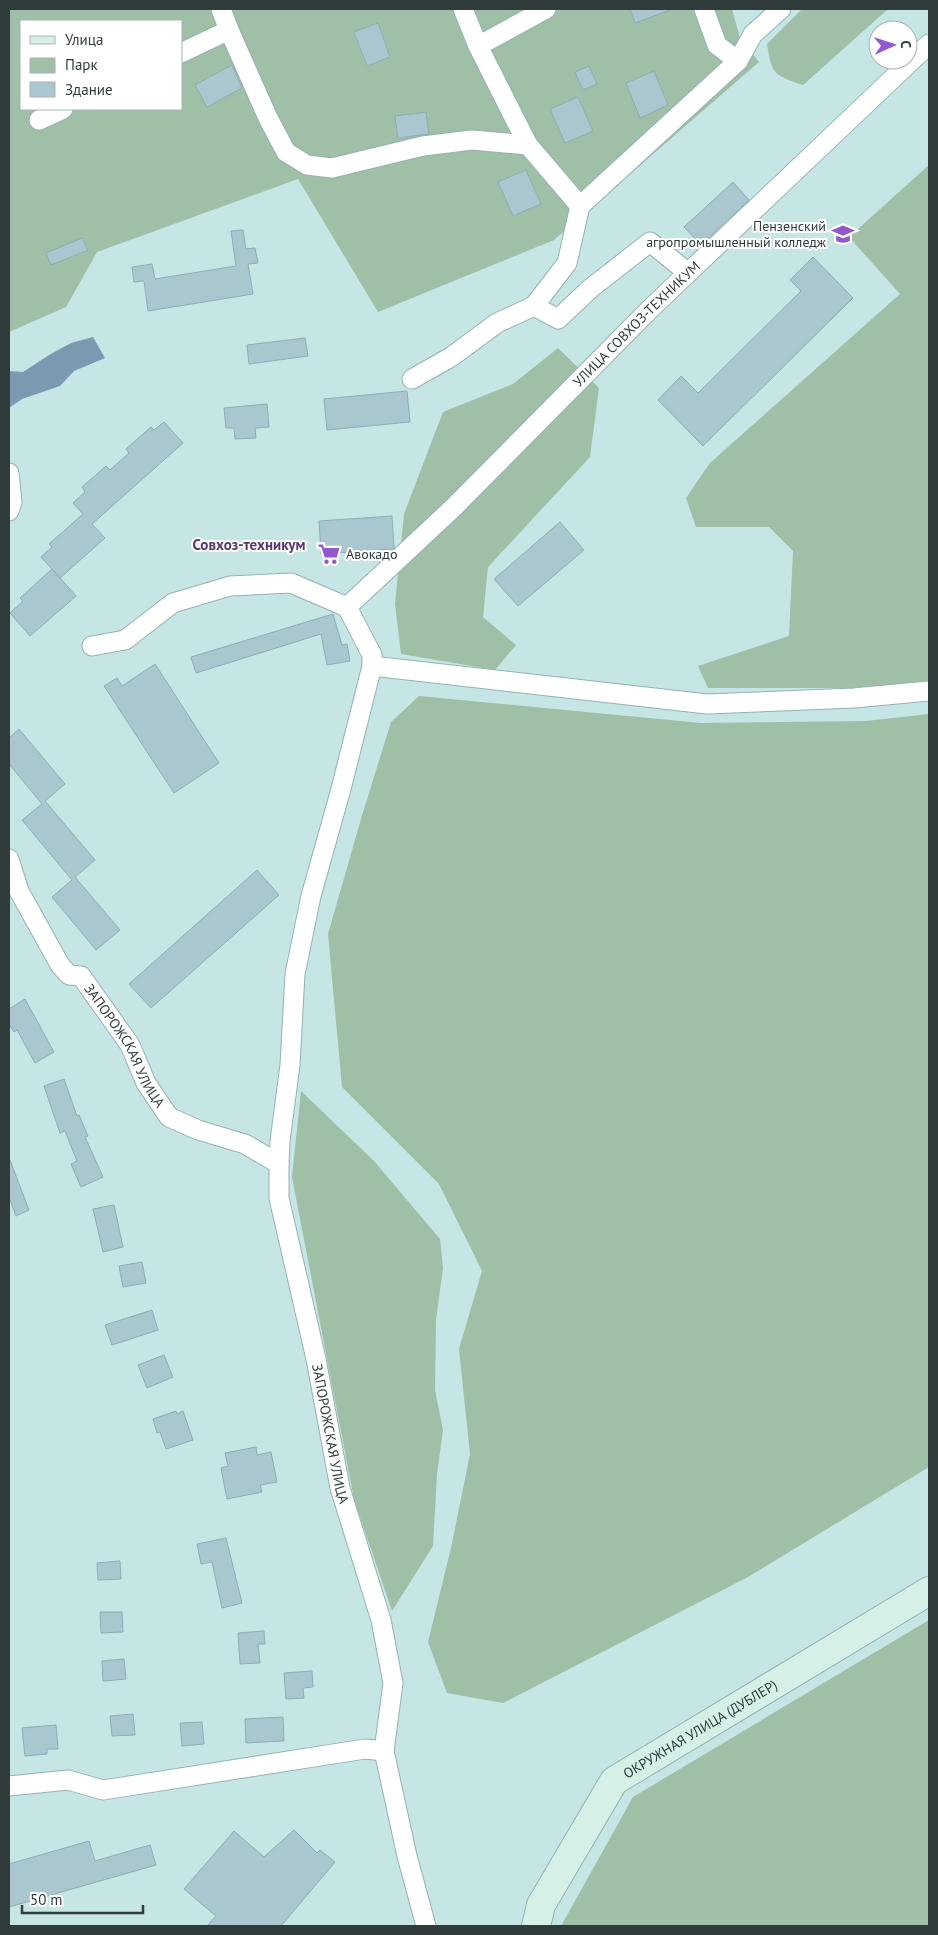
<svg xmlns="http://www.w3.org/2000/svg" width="938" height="1935" font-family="'PT Sans',sans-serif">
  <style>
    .green { fill: #9fbfa6; fill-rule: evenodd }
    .water { fill: #799ab1 }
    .building { fill: #aac7cf; stroke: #90acb4 }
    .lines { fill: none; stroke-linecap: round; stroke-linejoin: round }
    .street-casing { stroke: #94b2b1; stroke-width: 21 }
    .secondary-casing { stroke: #94b2b1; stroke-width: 30 }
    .street { stroke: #fff; stroke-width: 19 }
    .secondary { stroke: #d6f0e8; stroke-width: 28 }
    .labels { text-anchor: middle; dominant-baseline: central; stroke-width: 4; stroke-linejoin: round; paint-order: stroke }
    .poi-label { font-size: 14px; fill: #303c3c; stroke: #fff; text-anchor: end }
    .street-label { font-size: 14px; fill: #303c3c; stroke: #fff }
    .neighbourhood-label { font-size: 15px; font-weight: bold; fill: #553974; stroke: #fff }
  </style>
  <rect width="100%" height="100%" fill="#c6e5e5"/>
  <path class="green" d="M 9,9 L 732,9 L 740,38 L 759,62 L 554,240 L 378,312 L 298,179 L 97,252 L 66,307 L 9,332 ZM 21,21 L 181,21 L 181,109 L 21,109 Z
    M 802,9 L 888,9 L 803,85 C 774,75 772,75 767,44 Z
    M 929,165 L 929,681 L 852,688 L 708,688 L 698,666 L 789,636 L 793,551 L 769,527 L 696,527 L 686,498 L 710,463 L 900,294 L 849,237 Z
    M 558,348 L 599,388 L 590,457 L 488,567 L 483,617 L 516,645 L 495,670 L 401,654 L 395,604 L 404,514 L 443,412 L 513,384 Z
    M 419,696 L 701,723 L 866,721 L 929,714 L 929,1467 L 748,1577 L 503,1703 L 447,1693 L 428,1642 L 451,1548 L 470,1454 L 459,1349 L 482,1271 L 439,1184 L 342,1087 L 328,934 L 361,819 L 391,722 Z
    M 301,1091 L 374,1161 L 440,1239 L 443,1268 L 436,1320 L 435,1390 L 443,1430 L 437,1474 L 433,1546 L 392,1611 L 354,1499 L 292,1177 Z
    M 929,1620 L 929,1926 L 561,1926 L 633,1797 Z"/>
  <path class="water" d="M 93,337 L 105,358 L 74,371 L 60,386 L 22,399 L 9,408 L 9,371 L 23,372 L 49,355 L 71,343 Z"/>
  <path class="building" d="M 630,9 L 670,9 L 670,10 L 635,23 Z
    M 378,23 L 390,57 L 367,66 L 354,32 Z
    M 232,65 L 242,88 L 207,107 L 195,85 Z
    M 589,66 L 597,84 L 583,90 L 575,72 Z
    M 654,71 L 668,105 L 640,118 L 626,83 Z
    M 578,97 L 593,131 L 565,143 L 550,109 Z
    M 426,112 L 429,134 L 398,138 L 395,116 Z
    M 526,170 L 541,204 L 513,216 L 498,182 Z
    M 733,182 L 749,200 L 701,245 L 684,227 Z
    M 243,230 L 246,249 L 255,248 L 258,263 L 248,264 L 253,294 L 148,311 L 144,281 L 134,282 L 132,267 L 152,264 L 155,279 L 236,266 L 231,231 Z
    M 82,238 L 88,250 L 51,265 L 46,253 Z
    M 813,257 L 853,298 L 703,446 L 658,400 L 681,376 L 698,393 L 801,291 L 790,280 Z
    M 305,338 L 308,356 L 249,364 L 247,345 Z
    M 407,391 L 410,422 L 327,430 L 324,399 Z
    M 267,404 L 269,427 L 255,428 L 256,438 L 235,439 L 234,428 L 226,428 L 224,408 Z
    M 164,422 L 183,443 L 92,524 L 105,538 L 60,578 L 41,557 L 52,547 L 49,544 L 83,514 L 73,503 L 85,492 L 82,487 L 106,466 L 110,470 L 129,453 L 126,449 L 151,427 L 154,430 Z
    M 392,516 L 394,548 L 393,549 L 321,554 L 319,521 Z
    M 560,522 L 584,550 L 518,606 L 494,579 Z
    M 52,569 L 76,596 L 30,636 L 10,613 L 23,601 L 20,598 Z
    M 333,614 L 342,645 L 347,644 L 350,661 L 327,665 L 321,634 L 196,673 L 191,657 Z
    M 155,664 L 219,763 L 174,793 L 104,686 L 117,678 L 122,686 Z
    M 19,729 L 65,784 L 45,801 L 95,860 L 75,877 L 120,930 L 96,950 L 52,897 L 72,880 L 22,820 L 42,804 L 9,764 L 9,738 Z
    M 257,870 L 279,895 L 151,1008 L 129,984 Z
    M 25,999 L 54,1052 L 35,1063 L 17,1030 L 14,1032 L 9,1024 L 9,1009 Z
    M 64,1079 L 77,1116 L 79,1115 L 88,1136 L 85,1137 L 103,1177 L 81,1187 L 71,1164 L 77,1161 L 65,1131 L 60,1133 L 44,1086 Z
    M 9,1160 L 10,1160 L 29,1210 L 16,1216 L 9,1197 Z
    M 114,1205 L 123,1247 L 103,1252 L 93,1209 Z
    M 142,1262 L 146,1283 L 123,1287 L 119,1266 Z
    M 152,1310 L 158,1330 L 112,1345 L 105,1325 Z
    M 164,1355 L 173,1377 L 147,1388 L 138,1365 Z
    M 176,1411 L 177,1414 L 183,1411 L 193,1440 L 166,1449 L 160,1432 L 157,1433 L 153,1419 Z
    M 256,1447 L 257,1455 L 271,1452 L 277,1482 L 260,1485 L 262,1492 L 227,1499 L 221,1468 L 228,1466 L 225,1453 Z
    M 226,1538 L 242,1603 L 222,1608 L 212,1562 L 201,1564 L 197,1544 Z
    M 120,1561 L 121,1579 L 98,1580 L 97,1563 Z
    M 100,1612 L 122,1612 L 123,1632 L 101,1633 Z
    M 264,1631 L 265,1644 L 258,1644 L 260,1663 L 240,1664 L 238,1633 Z
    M 124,1659 L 126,1679 L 103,1681 L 102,1661 Z
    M 312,1671 L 313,1687 L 303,1688 L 304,1698 L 286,1699 L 284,1673 Z
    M 133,1714 L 135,1735 L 112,1736 L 110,1716 Z
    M 283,1717 L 284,1741 L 246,1743 L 245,1719 Z
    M 202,1722 L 204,1744 L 182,1746 L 180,1723 Z
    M 56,1725 L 58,1749 L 47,1749 L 47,1754 L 25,1756 L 22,1728 Z
    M 294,1830 L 317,1853 L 320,1850 L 335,1862 L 281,1926 L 207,1926 L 216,1916 L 184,1889 L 234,1831 L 264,1857 Z
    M 89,1841 L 95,1861 L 150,1845 L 156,1865 L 9,1907 L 9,1864 Z"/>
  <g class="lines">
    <g class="street-casing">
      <g id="street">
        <path d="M 221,9 L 229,30"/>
        <path d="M 463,9 L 478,46 L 528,145 L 580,206"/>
        <path d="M 704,9 L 717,45 L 738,61"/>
        <path d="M 478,46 L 546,9"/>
        <path d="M 181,53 L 229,30 L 268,118 L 286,152 L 307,165 L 332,168 L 423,146 L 472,140 L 528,145"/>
        <path d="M 39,120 L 63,109"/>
        <path d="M 534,306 L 567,263 L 580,206 L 738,61 L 753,34 L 781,9"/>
        <path d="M 412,379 L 451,357 L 497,323 L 534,306 L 558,319 L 591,288 L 650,242 L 688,273"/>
        <path d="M 9,473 L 12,502 L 9,511"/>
        <path id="s1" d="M 347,607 L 454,507 L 650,309 L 929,44"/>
        <path d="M 92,646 L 125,640 L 173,603 L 230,586 L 291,583 L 347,607 L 372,655 L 372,666 L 707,704 L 854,698 L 929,691"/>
        <path id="s2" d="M 9,859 L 19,891 L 60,965 L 69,975 L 81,976 L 130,1045 L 146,1083 L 169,1117 L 198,1130 L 245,1144 L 279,1164 L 279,1198 L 316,1359 L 340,1488 L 381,1620 L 393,1683 L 384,1751 L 407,1856 L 426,1926"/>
        <path d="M 279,1164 L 280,1141 L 290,1065 L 295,974 L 311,896 L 341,789 L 372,666"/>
        <path d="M 9,1786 L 68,1780 L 103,1790 L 365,1749 L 384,1751"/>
      </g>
    </g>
    <g class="secondary-casing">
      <g id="secondary">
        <path id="s3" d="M 536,1926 L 541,1905 L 614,1781 L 929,1591"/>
      </g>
    </g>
    <use href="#street" class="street"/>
    <use href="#secondary" class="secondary"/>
  </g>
  <defs>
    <g id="university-bare" transform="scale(1.725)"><path d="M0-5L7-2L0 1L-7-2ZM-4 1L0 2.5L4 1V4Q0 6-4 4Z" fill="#9357ce" stroke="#fff" stroke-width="2.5" paint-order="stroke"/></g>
    <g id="supermarket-bare" transform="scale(1.725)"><path d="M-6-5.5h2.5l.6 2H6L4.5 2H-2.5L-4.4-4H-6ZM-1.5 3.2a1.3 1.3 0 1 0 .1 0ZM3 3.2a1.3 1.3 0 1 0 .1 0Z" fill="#9357ce" stroke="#fff" stroke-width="2.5" paint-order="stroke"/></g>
  </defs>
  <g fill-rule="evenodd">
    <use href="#university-bare" x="843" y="234"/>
    <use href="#supermarket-bare" x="329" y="554"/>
  </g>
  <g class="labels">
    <g class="poi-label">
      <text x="826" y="226">Пензенский<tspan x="826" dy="16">агропромышленный колледж</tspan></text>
      <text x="346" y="554" text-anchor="start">Авокадо</text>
    </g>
    <g class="street-label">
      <text stroke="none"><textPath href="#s1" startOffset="405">УЛИЦА СОВХОЗ-ТЕХНИКУМ</textPath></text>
      <text stroke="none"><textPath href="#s2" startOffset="226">ЗАПОРОЖСКАЯ УЛИЦА</textPath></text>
      <text stroke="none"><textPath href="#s2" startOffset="706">ЗАПОРОЖСКАЯ УЛИЦА</textPath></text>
      <text stroke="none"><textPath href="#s3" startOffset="266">ОКРУЖНАЯ УЛИЦА (ДУБЛЕР)</textPath></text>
    </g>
    <g class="neighbourhood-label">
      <text x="249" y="544">Совхоз-техникум</text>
    </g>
  </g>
  <rect width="938" height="1935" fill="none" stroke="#303c3c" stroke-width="20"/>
  <rect x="20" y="20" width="162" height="90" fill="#ffffff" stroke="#acb1b1"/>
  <rect x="30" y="36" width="25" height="8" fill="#d6f0e8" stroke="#acb1b1"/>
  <text x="65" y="45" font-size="15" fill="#303c3c">Улица</text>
  <rect x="30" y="58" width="25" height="15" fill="#9fbfa6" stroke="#acb1b1"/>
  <text x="65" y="70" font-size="15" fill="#303c3c">Парк</text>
  <rect x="30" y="82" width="25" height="15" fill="#aac7cf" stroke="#acb1b1"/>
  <text x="65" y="95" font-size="15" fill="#303c3c">Здание</text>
  <g transform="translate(893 45) rotate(87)"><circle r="24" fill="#ffffff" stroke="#acb1b1"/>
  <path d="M0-4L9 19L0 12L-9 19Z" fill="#9357ce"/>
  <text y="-8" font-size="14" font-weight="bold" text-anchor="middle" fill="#303c3c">С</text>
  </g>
  <path d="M22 1905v8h121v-8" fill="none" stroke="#303c3c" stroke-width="2.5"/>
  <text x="30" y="1905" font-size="15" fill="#303c3c" stroke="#ffffff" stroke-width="4" paint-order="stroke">50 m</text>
</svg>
